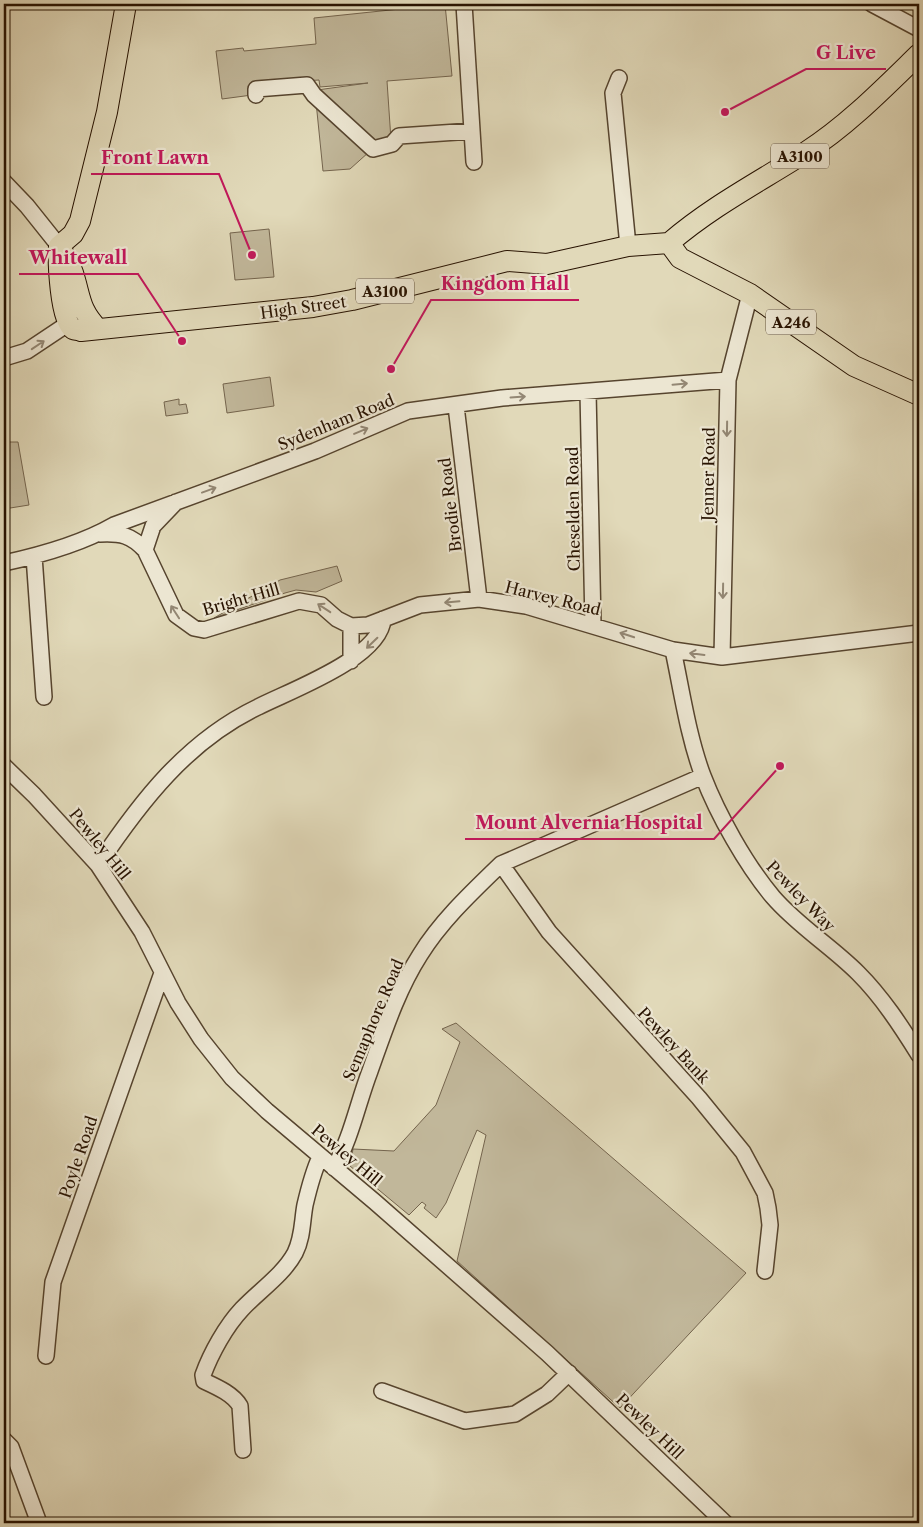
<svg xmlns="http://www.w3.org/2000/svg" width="923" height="1527" font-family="'Libre Caslon Text',serif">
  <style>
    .green { fill: #c1b79a; stroke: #74644d }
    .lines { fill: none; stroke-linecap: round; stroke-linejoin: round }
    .minor-casing { stroke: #56442e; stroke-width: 18 }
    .major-casing { stroke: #271200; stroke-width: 22 }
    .minor { stroke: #ece6d2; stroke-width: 15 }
    .major { stroke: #e1d9b9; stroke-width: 20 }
    .oneway { stroke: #938774 }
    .labels { text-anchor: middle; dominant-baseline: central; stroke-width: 4.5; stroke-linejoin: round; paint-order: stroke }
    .shield { fill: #ece6d2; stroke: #62523f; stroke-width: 1 }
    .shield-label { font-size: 15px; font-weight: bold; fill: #271200 }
    .street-label { font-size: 16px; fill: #271200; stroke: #ece6d2 }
    .leader { fill: none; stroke: #c2185b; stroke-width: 2 }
    .callout-dot { fill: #c2185b; stroke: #ece6d2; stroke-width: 2 }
    .callout-label { font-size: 18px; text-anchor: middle; font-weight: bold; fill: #c2185b; stroke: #ece6d2; stroke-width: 4.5; stroke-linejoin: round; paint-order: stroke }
  </style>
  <rect width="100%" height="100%" fill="#e1d9b9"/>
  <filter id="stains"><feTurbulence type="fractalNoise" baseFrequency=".004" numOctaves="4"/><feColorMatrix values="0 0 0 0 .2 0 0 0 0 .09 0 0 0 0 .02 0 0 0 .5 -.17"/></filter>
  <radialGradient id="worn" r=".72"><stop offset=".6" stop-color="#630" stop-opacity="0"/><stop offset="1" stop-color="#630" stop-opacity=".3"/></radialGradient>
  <path class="green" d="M 399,4 L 445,4 L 452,76 L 387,81 L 391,140 L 375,143 L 317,90 L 368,83 L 320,87 L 319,80 L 256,84 L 252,95 L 222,99 L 216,51 L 243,48 L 244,51 L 316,44 L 314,18 L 400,9 Z
    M 316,102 L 369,152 L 350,169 L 323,171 Z
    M 269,229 L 274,277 L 235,280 L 230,233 Z
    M 270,377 L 274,406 L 227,413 L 223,384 Z
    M 179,399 L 179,405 L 186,404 L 188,413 L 166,416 L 164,402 Z
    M 4,442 L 18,442 L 29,505 L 4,509 Z
    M 337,566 L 342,581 L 316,592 L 296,590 L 285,593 L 214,618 L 280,580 Z
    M 456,1023 L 746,1273 L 620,1408 L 457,1261 L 486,1135 L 477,1130 L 446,1203 L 436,1218 L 424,1208 L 426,1205 L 422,1202 L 409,1215 L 350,1166 L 353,1149 L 394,1151 L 436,1105 L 460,1042 L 442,1029 Z"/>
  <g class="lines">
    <g class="minor-casing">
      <path id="minor" d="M 464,4 L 474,162
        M 872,4 L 919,29
        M 619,78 L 613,93 L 628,246
        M 256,95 L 256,89 L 307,85 L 314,95 L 373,149 L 392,144 L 399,136 L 472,131
        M 4,182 L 27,206 L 59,246
        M 4,358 L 27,351 L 69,323
        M 588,392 L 593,624
        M 456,406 L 479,599
        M 176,502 L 153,526 L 145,550 L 176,615 L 194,628 L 204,630 L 299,601 L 321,605 L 337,619 L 351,626 L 368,625 L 420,605 L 479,599 L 526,606 L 673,650 L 722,657 L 919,633
        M 100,534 C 121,533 131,535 145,550
        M 34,556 L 44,697
        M 4,563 C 41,555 81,544 114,525 L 315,451 L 408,411 L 502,398 L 728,380
        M 673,650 C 682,692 688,736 703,776 C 718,815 746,865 773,897 C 798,926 831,946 858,973 C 882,997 901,1026 919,1055
        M 722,657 L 728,380 L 750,294
        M 351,661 L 351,626
        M 4,766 L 34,795 L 98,865 L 142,932 L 178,1003 L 201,1039 L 232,1078 L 267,1111 L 375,1202 L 547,1353 L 725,1523
        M 501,864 L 549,932 L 699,1098 L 743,1152 L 765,1193 L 768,1208 L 770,1225 L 765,1271
        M 98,865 C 141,801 187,741 258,707 C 289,691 381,658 383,619
        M 334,1168 C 351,1139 358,1102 370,1071 C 384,1032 397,991 420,955 C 441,921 472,892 501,864 L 703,776
        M 46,1356 L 53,1282 L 162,973
        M 382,1391 L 465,1421 L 515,1414 L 547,1394 L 569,1373
        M 4,1440 L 11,1447 L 39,1523
        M 243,1450 L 240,1406 C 233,1394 217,1387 204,1381 L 203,1375 C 211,1353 226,1326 242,1309 C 259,1291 283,1275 295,1253 C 303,1237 302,1221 305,1205 C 309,1188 313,1172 320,1157"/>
    </g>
    <g class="major-casing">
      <path id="major" d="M 669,243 C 712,206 759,182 806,152 C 848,125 884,88 919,54
        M 669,243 L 680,258 L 750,294 L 854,366 L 919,395
        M 59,246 C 58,261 60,320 73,329 C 76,330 78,330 81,331 L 313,307 L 352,300 L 507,261 L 547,264 L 628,246 L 669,243
        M 59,246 L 73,234 L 80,221 L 107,112 L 126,4
        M 59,246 C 64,254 70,264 73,273 C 81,298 79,309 98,329"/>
    </g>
    <use href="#minor" class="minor"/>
    <use href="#major" class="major"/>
  </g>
  <defs><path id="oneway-shaft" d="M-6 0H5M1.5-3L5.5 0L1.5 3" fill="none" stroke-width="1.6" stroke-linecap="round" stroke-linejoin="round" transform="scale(1.25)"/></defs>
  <g class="oneway">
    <use href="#oneway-shaft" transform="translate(38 345) rotate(-34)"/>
    <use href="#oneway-shaft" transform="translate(680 384) rotate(-5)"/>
    <use href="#oneway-shaft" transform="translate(518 397) rotate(-4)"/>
    <use href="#oneway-shaft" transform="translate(727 429) rotate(91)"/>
    <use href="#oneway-shaft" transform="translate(361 431) rotate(-23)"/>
    <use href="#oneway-shaft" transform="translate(209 490) rotate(-20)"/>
    <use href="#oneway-shaft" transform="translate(723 591) rotate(91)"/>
    <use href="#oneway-shaft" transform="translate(452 602) rotate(175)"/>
    <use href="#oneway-shaft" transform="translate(324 608) rotate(-147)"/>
    <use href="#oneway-shaft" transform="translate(175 612) rotate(-123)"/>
    <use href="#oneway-shaft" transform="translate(627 635) rotate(-162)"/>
    <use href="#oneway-shaft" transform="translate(372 643) rotate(136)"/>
    <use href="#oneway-shaft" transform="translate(697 654) rotate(-173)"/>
  </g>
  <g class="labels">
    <g class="shield">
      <rect x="771" y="143.5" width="58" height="25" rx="4"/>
      <rect x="356" y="278.5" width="58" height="25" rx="4"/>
      <rect x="766" y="309.5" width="50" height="25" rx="4"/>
    </g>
    <g class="shield-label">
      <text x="800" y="156">A3100</text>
      <text x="385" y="291">A3100</text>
      <text x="791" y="322">A246</text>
    </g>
    <g class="street-label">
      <text transform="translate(303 307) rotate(-8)">High Street</text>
      <text transform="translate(336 422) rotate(-22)">Sydenham Road</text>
      <text transform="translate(708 474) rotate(-89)">Jenner Road</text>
      <text transform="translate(450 505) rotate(-97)">Brodie Road</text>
      <text transform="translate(573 509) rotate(-91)">Cheselden Road</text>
      <text transform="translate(553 598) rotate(14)">Harvey Road</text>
      <text transform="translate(241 599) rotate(-16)">Bright Hill</text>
      <text transform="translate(100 844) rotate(51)">Pewley Hill</text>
      <text transform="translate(801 896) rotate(46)">Pewley Way</text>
      <text transform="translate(373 1020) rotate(-67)">Semaphore Road</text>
      <text transform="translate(674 1045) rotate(47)">Pewley Bank</text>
      <text transform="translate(347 1155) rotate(40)">Pewley Hill</text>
      <text transform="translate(78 1157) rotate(-71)">Poyle Road</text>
      <text transform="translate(650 1426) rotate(44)">Pewley Hill</text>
    </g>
  </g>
  <path class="leader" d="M725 112L806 69H886M252 255L219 174H91M182 341L138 274H19M391 369L431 300H579M780 766L714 839H465"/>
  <g class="callout-dot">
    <circle cx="725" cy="112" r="5"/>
    <circle cx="252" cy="255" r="5"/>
    <circle cx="182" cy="341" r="5"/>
    <circle cx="391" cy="369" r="5"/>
    <circle cx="780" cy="766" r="5"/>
  </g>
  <g class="callout-label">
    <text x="846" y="59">G Live</text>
    <text x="155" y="164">Front Lawn</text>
    <text x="78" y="264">Whitewall</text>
    <text x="505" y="290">Kingdom Hall</text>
    <text x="589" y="829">Mount Alvernia Hospital</text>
  </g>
  <rect width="923" height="1527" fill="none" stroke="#e1d9b9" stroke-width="20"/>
  <rect x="5" y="5" width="913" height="1517" fill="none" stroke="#271200" stroke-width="2.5"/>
  <rect x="10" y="10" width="903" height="1507" fill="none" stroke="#271200"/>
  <rect width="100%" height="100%" filter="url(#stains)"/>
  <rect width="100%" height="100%" fill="url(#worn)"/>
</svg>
